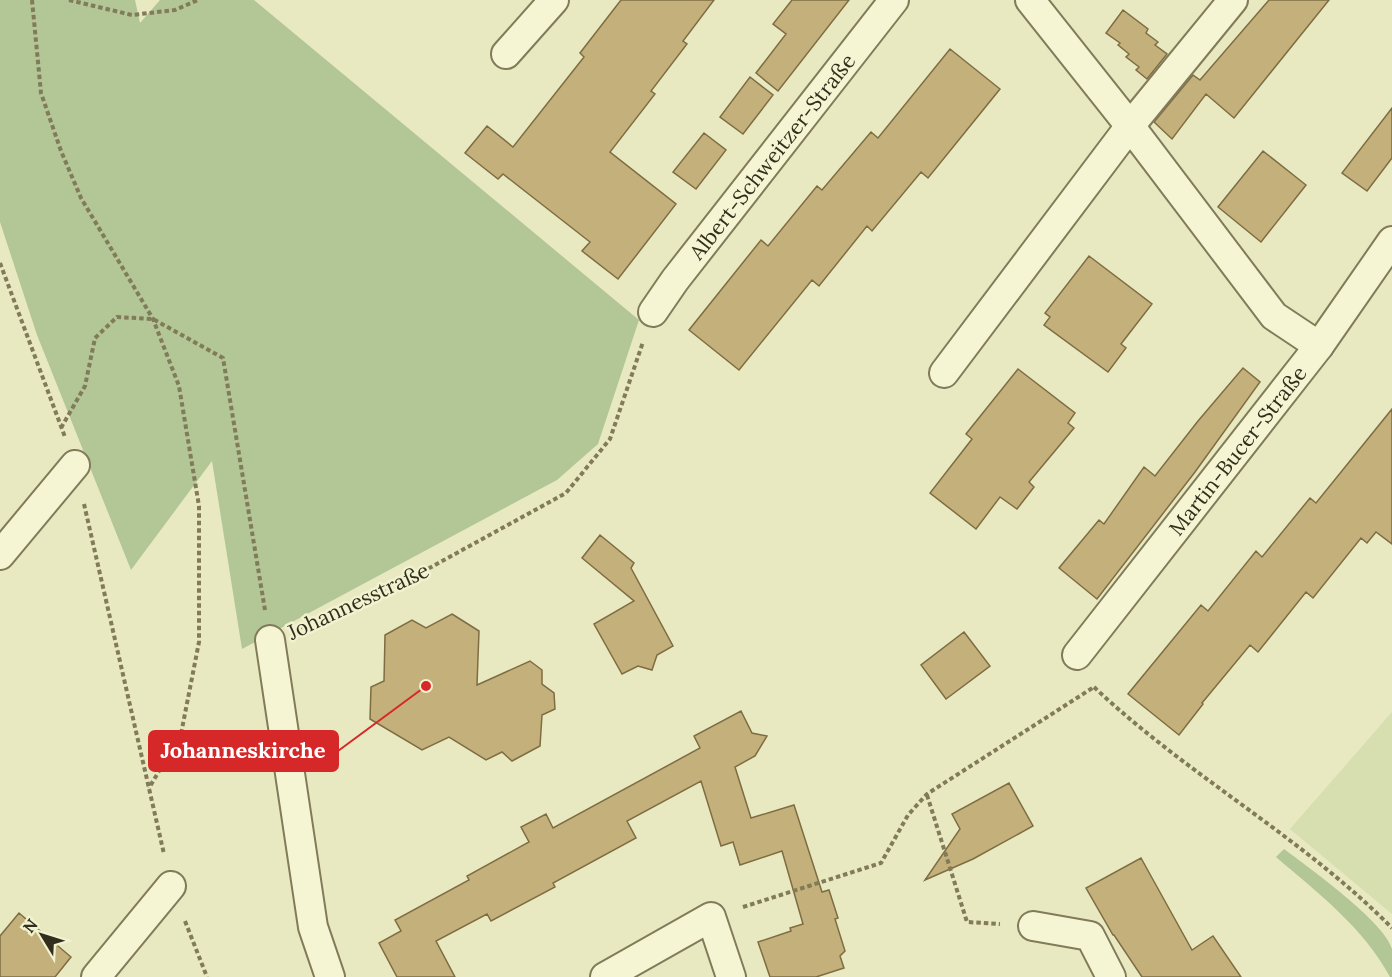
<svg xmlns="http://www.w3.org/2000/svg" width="1392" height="977" font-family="Lora,serif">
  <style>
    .farmland { fill: #d7deaf }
    .green { fill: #b2c696 }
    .building { fill: #c4b07a; stroke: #7e6d42; stroke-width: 1.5 }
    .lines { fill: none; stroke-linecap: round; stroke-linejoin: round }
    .street-casing { stroke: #817b5a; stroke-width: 32 }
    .path { stroke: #817b5a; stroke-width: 4; stroke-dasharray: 4.5 3; stroke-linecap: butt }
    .street { stroke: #f5f5d3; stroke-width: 28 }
    .labels { text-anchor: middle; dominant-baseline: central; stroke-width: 5; stroke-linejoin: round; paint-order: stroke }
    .street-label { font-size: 21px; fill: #322e1d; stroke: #f1f2d0 }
    .leader { fill: none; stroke: #d62828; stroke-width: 2 }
    .callout-dot { fill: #d62828; stroke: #f1f2d0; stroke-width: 2 }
    .callout { fill: #d62828; stroke: #d62828; stroke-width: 2 }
    .callout-label { font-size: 22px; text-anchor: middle; font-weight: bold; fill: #fff }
  </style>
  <rect width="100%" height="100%" fill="#e9e9c1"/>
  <path class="farmland" d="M 1392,712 L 1392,914 L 1290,829 Z"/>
  <path class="green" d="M 0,0 L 135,0 L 140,23 L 160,0 L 254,0 L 639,320 L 598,444 L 557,480 L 242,649 L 212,461 L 131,570 L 37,335 L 0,222 Z
    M 1284,849 C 1308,867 1385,922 1392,949 C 1392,957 1392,969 1392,977 L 1390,977 C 1363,927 1319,894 1276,857 Z"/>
  <path class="building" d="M 621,0 L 714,0 L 683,41 L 687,44 L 651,91 L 655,94 L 610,152 L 676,204 L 618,279 L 582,251 L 590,242 L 503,174 L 498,179 L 465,153 L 487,126 L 513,147 L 584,57 L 580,53 Z
    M 792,0 L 849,0 L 778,91 L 756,73 L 786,34 L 773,24 Z
    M 1269,0 L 1329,0 L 1234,118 L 1206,94 L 1172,139 L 1154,122 L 1193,75 L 1200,80 Z
    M 1123,10 L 1148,29 L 1146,33 L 1158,42 L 1155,45 L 1167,54 L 1147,79 L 1136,70 L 1139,67 L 1126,57 L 1129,54 L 1118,45 L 1120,43 L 1106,33 Z
    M 950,49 L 1000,89 L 928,178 L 921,172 L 872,231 L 867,226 L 819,286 L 812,280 L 739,370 L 689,330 L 761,240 L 768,246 L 817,186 L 822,190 L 871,132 L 878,138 Z
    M 750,77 L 773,95 L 743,134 L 720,117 Z
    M 1392,108 L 1392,158 L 1367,191 L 1342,173 Z
    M 704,133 L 726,150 L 696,189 L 673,172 Z
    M 1263,151 L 1306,185 L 1261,242 L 1218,207 Z
    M 1089,256 L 1152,304 L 1121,344 L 1126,348 L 1108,372 L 1044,325 L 1050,317 L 1045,313 Z
    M 1243,368 L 1260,382 L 1195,472 L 1097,599 L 1059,568 L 1099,520 L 1104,524 L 1144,467 L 1155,476 L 1198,421 Z
    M 1018,369 L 1075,413 L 1068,423 L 1074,428 L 1029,482 L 1034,487 L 1017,509 L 1000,497 L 976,529 L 930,493 L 972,439 L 966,434 Z
    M 1392,409 L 1392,544 L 1376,532 L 1367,543 L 1361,538 L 1313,598 L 1306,592 L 1258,652 L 1250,645 L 1202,703 L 1203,704 L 1179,735 L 1128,694 L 1201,605 L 1208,611 L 1256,551 L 1262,557 L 1310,498 L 1316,503 Z
    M 600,535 L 634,563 L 631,568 L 673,646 L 657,655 L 652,670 L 638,666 L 622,674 L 594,624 L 634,601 L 582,558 Z
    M 452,614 L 479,631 L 477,685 L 530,661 L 542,670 L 542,684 L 554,693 L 555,709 L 542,715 L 540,746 L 512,761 L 502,752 L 486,760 L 449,737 L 422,750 L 370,719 L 371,687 L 384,681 L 385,635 L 412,620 L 426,628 Z
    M 964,632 L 990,666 L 946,699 L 921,665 Z
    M 741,711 L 752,733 L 767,736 L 755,756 L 735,767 L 751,818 L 794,805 L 822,892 L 829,890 L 838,918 L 835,919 L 845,951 L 840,956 L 844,968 L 816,977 L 770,977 L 758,942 L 791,931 L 790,928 L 803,924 L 782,851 L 740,865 L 733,842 L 721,846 L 701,781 L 627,821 L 636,838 L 553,883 L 555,887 L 491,921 L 487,914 L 436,941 L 455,977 L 397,977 L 379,943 L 401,931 L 395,920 L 469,880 L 467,876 L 529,842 L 521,827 L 546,814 L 553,828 L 700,748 L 694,736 Z
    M 1009,783 L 1033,826 L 973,859 L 925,880 L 960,829 L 952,814 Z
    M 1141,858 L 1192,950 L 1213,936 L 1241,977 L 1142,977 L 1114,935 L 1113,935 L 1086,888 Z
    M 19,913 L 71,957 L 55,977 L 0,977 L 0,936 Z"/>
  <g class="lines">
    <g class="street-casing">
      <g id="street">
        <path d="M 1030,0 L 1130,126 L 1274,316 L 1319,346"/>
        <path d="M 506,54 L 554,0"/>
        <path id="s1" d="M 653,312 L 675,280 L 894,0"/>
        <path d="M 944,373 L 1130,126 L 1233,0"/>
        <path d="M 0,555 L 75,465"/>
        <path d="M 270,640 L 313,927 L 330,977"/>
        <path id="s2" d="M 1077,655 L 1319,346 L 1392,241"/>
        <path d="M 1033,926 L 1090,936 L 1111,977"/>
        <path d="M 96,977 L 171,886"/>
        <path d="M 605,977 L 711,917 L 731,977"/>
      </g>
    </g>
    <path class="path" d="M 32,0 L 41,93 L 61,151 L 81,198 L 153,319 L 179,386 L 199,506 L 199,642 L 181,734 L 149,788
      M 69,0 L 132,15 L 175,10 L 198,0
      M 0,263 L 65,437
      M 61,428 L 85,386 L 95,338 L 117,317 L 153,319 L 223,358 L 265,610
      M 84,504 L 164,854
      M 299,628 L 404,582 L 566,493 L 610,439 L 643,342
      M 1094,687 C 1187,775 1302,837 1392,928
      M 927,795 L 967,922 L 1000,924
      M 743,907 L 881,863 L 908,815 L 927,794 L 1094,687
      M 185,921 L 207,977"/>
    <use href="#street" class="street"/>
  </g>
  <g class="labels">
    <g class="street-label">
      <text stroke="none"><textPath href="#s1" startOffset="196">Albert-Schweitzer-Straße</textPath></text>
      <text stroke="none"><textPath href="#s2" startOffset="260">Martin-Bucer-Straße</textPath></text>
      <text transform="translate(358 601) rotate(-25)">Johannesstraße</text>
    </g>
  </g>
  <path class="leader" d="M426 686L338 751"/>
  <circle class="callout-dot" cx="426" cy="686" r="6"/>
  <rect class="callout" x="149" y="731" width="189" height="40" rx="6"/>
  <g class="callout-label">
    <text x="243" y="758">Johanneskirche</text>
  </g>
  <g transform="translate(42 935) rotate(308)" stroke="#f1f2d0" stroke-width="4.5" paint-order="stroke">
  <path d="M0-4.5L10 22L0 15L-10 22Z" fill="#322e1d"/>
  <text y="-9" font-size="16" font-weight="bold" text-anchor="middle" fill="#322e1d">N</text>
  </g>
</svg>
